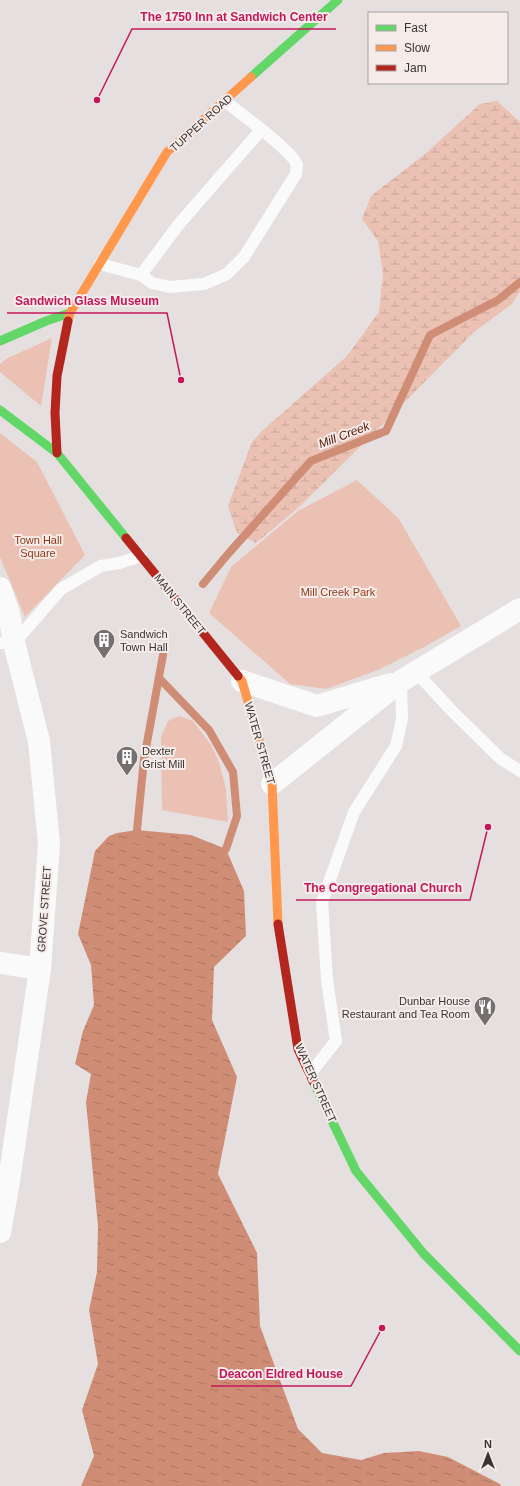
<svg xmlns="http://www.w3.org/2000/svg" width="520" height="1486" font-family="Arial,sans-serif">
  <style>
    .green { fill: #eac1b3 }
    .wetland { fill: url(#wetland-marsh) }
    .water { fill: url(#water-ripples) }
    .lines { fill: none; stroke-linecap: round; stroke-linejoin: round }
    .stream { stroke: #d08d76; stroke-width: 8 }
    .lane { stroke: #fbfafa; stroke-width: 12 }
    .street { stroke: #fbfafa; stroke-width: 22 }
    .fast { stroke: #63d668; stroke-width: 9 }
    .slow { stroke: #ff974d; stroke-width: 9 }
    .jam { stroke: #b3261e; stroke-width: 9 }
    .labels { text-anchor: middle; dominant-baseline: central; stroke-width: 4; stroke-linejoin: round; paint-order: stroke }
    .street-label { font-size: 11px; fill: #383433; stroke: #f5ece9 }
    .park-label { font-size: 11px; fill: #903917; stroke: #f5ece9 }
    .poi-label { font-size: 11px; fill: #383433; stroke: #f5ece9; text-anchor: start }
    .water-label { font-size: 12px; font-style: italic; fill: #531700; stroke: #f5ece9 }
    .leader { fill: none; stroke: #c2185b; stroke-width: 1.5 }
    .callout-dot { fill: #c2185b; stroke: #f5ece9; stroke-width: 1.5 }
    .callout-label { font-size: 12px; text-anchor: middle; font-weight: bold; fill: #c2185b; stroke: #f5ece9; stroke-width: 4; stroke-linejoin: round; paint-order: stroke }
  </style>
  <defs>
    <pattern id="wetland-marsh" width="20" height="14" patternUnits="userSpaceOnUse"><rect width="20" height="14" fill="#eac1b3"/><path d="M1 5h8M5 5V1M11 12h8M15 12V8" fill="none" stroke="#c9a69a"/></pattern>
    <pattern id="water-ripples" width="26" height="14" patternUnits="userSpaceOnUse"><rect width="26" height="14" fill="#d08d76"/><path d="M2 4q2-2 4 0t4 0M15 11q2-2 4 0t4 0" fill="none" stroke="#aa7461"/></pattern>
  </defs>
  <rect width="100%" height="100%" fill="#e5e0df"/>
  <path class="green" d="M 52,338 L 41,406 L 0,372 L 0,364 L 6,359 Z
    M 0,433 L 37,462 L 85,555 L 25,617 L 0,557 Z
    M 357,480 L 399,519 L 461,626 L 424,647 L 378,670 L 326,689 L 290,684 L 209,613 L 231,567 L 298,511 Z
    M 179,716 L 193,721 L 211,745 L 219,762 L 226,789 L 228,822 L 162,810 L 161,737 L 168,721 Z"/>
  <path class="wetland" d="M 497,101 L 520,122 L 520,291 L 512,304 L 475,331 L 383,424 L 299,507 L 256,543 L 237,533 L 228,506 L 252,442 L 262,431 L 347,356 L 379,312 L 383,274 L 378,241 L 362,219 L 371,196 L 425,154 L 480,104 Z"/>
  <path class="water" d="M 137,830 L 191,835 L 226,849 L 244,891 L 246,936 L 214,967 L 212,1020 L 237,1077 L 218,1174 L 257,1253 L 260,1326 L 298,1429 L 322,1453 L 361,1460 L 384,1453 L 419,1451 L 448,1457 L 500,1484 L 501,1486 L 81,1486 L 94,1456 L 82,1410 L 98,1364 L 89,1310 L 97,1272 L 98,1226 L 86,1102 L 91,1074 L 75,1064 L 83,1031 L 94,1005 L 91,965 L 78,934 L 95,851 L 109,836 L 117,833 Z"/>
  <g class="lines">
    <path class="stream" d="M 203,584 L 228,554 L 311,461 L 386,431 L 430,335 L 498,300 L 520,282
      M 159,678 L 209,730 L 233,772 L 237,816 L 226,849 L 219,856
      M 138,840 L 137,830 L 144,759 L 163,655"/>
    <path class="lane" d="M 225,101 C 238,112 293,151 297,165 C 297,167 296,171 296,174 L 244,257 L 227,274 L 204,284 L 170,287 L 152,283 L 141,275 L 179,224 L 261,130
      M 100,264 L 141,275
      M 0,643 L 14,643 L 61,589 L 101,566 L 119,563 L 141,556
      M 416,672 L 452,711 L 501,759 L 520,771
      M 310,1074 L 336,1041 L 327,980 L 322,902 L 354,812 L 396,746 L 402,719 L 401,681"/>
    <path class="street" d="M 0,588 L 9,613 L 14,643 L 39,741 L 49,844 L 40,969 L 9,1181 L 0,1232
      M 242,681 L 317,706 L 390,684
      M 272,784 L 401,681 L 520,609
      M 0,963 L 40,969"/>
    <path class="fast" d="M 251,77 L 338,0
      M 0,341 L 46,321 L 70,313
      M 0,410 L 57,453 L 126,538
      M 313,1081 L 356,1171 L 424,1254 L 520,1351"/>
    <path class="slow" d="M 68,321 L 70,313 L 167,152 L 251,77
      M 238,676 L 242,681 L 272,784 L 278,924"/>
    <path class="jam" d="M 57,453 L 55,413 L 57,376 L 68,321
      M 126,538 L 238,676
      M 278,924 L 298,1049 L 313,1081"/>
  </g>
  <defs>
    <g id="building-pin" transform="scale(1.15)"><path d="M0 17L-7.5 6A9.5 9.5 0 1 1 7.5 6Z" fill="#75706f" stroke="#f5ece9"/><path d="M-4-6H4V6H1V3H-1V6H-4ZM-2.5-4.3h1.7v1.8h-1.7ZM.8-4.3h1.7v1.8H.8ZM-2.5-1h1.7V.8h-1.7ZM.8-1h1.7V.8H.8Z" fill="#fff"/></g>
    <g id="restaurant-pin" transform="scale(1.15)"><path d="M0 17L-7.5 6A9.5 9.5 0 1 1 7.5 6Z" fill="#75706f" stroke="#f5ece9"/><path d="M-5-6h1v4h1v-4h1v4h1v-4h1v5L-1.5 .5V6h-2V.5L-5-1ZM5-6V6H3V1.5H1.5Q1.5-4 5-6Z" fill="#fff"/></g>
  </defs>
  <g fill-rule="evenodd">
    <use href="#building-pin" x="104" y="640"/>
    <use href="#building-pin" x="127" y="757"/>
    <use href="#restaurant-pin" x="485" y="1007"/>
  </g>
  <g class="labels">
    <g class="street-label">
      <text transform="translate(201 123) rotate(-42)">TUPPER ROAD</text>
      <text transform="translate(180 604) rotate(51)">MAIN STREET</text>
      <text transform="translate(260 743) rotate(74)">WATER STREET</text>
      <text transform="translate(44 909) rotate(-86)">GROVE STREET</text>
      <text transform="translate(316 1083) rotate(66)">WATER STREET</text>
    </g>
    <g class="park-label">
      <text x="38" y="540">Town Hall<tspan x="38" dy="13">Square</tspan></text>
      <text x="338" y="592">Mill Creek Park</text>
    </g>
    <g class="poi-label">
      <text x="120" y="634">Sandwich<tspan x="120" dy="13">Town Hall</tspan></text>
      <text x="142" y="751">Dexter<tspan x="142" dy="13">Grist Mill</tspan></text>
      <text x="470" y="1001" text-anchor="end">Dunbar House<tspan x="470" dy="13">Restaurant and Tea Room</tspan></text>
    </g>
    <g class="water-label">
      <text transform="translate(344 435) rotate(-21)">Mill Creek</text>
    </g>
  </g>
  <path class="leader" d="M97 100L132 29H336M181 380L167 313H7M488 827L470 900H296M382 1328L351 1386H211"/>
  <g class="callout-dot">
    <circle cx="97" cy="100" r="4"/>
    <circle cx="181" cy="380" r="4"/>
    <circle cx="488" cy="827" r="4"/>
    <circle cx="382" cy="1328" r="4"/>
  </g>
  <g class="callout-label">
    <text x="234" y="21">The 1750 Inn at Sandwich Center</text>
    <text x="87" y="305">Sandwich Glass Museum</text>
    <text x="383" y="892">The Congregational Church</text>
    <text x="281" y="1378">Deacon Eldred House</text>
  </g>
  <rect x="368" y="12" width="140" height="72" fill="#f5ece9" stroke="#a9a2a0"/>
  <rect x="376" y="25" width="20" height="6" fill="#63d668" stroke="#a9a2a0"/>
  <text x="404" y="32" font-size="12" fill="#383433">Fast</text>
  <rect x="376" y="45" width="20" height="6" fill="#ff974d" stroke="#a9a2a0"/>
  <text x="404" y="52" font-size="12" fill="#383433">Slow</text>
  <rect x="376" y="65" width="20" height="6" fill="#b3261e" stroke="#a9a2a0"/>
  <text x="404" y="72" font-size="12" fill="#383433">Jam</text>
  <g transform="translate(488 1454)" stroke="#f5ece9" stroke-width="3" paint-order="stroke">
  <path d="M0-3L7 15L0 10L-7 15Z" fill="#383433"/>
  <text y="-6" font-size="11" font-weight="bold" text-anchor="middle" fill="#383433">N</text>
  </g>
</svg>
